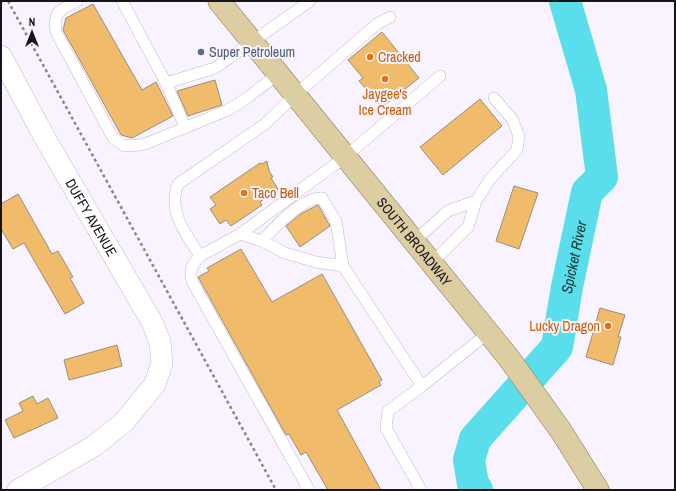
<svg xmlns="http://www.w3.org/2000/svg" width="676" height="491" font-family="'Archivo Narrow',sans-serif">
  <style>
    .lines { fill: none; stroke-linecap: round; stroke-linejoin: round }
    .river { stroke: #5adeeb; stroke-width: 32 }
    .building { fill: #f0bc6b; stroke: #9a8d7a }
    .lane-casing { stroke: #c3b8cc; stroke-width: 12 }
    .street-casing { stroke: #c3b8cc; stroke-width: 22 }
    .primary-casing { stroke: #88764b; stroke-width: 23 }
    .path { stroke: #89848e; stroke-width: 2.5; stroke-dasharray: 3 3; stroke-linecap: butt }
    .lane { stroke: #fff; stroke-width: 11 }
    .street { stroke: #fff; stroke-width: 21 }
    .primary { stroke: #dccda3; stroke-width: 22 }
    .service-dot { fill: #5c6f8a; stroke: #f9f2ff; stroke-width: 1.5 }
    .food-dot { fill: #e8710a; stroke: #f9f2ff; stroke-width: 1.5 }
    .labels { text-anchor: middle; dominant-baseline: central; stroke-width: 4; stroke-linejoin: round; paint-order: stroke }
    .service-label { font-size: 14px; fill: #4e5e75; stroke: #f9f2ff; text-anchor: start }
    .food-label { font-size: 14px; fill: #c56008; stroke: #f9f2ff; text-anchor: start }
    .street-label { font-size: 14px; fill: #17131a; stroke: #f9f2ff }
    .water-label { font-size: 15px; font-style: italic; fill: #1f3638; stroke: #f9f2ff }
  </style>
  <rect width="100%" height="100%" fill="#f9f2ff"/>
  <g class="lines">
    <path class="river" id="s1" d="M 477,490 L 473,484 L 469,460 L 475,439 L 557,347 L 567,287 L 587,192 L 602,177 L 591,90 L 565,1"/>
  </g>
  <path class="building" d="M 93,4 L 142,90 L 156,82 L 173,116 L 132,138 L 121,135 L 63,30 L 66,18 Z
    M 382,32 L 419,78 L 382,107 L 359,81 L 363,78 L 348,60 Z
    M 215,80 L 222,105 L 188,116 L 177,91 Z
    M 480,99 L 502,126 L 443,175 L 420,147 Z
    M 267,161 L 269,171 L 273,177 L 271,178 L 278,189 L 260,202 L 262,205 L 231,226 L 226,220 L 220,224 L 210,209 L 216,205 L 210,197 L 260,163 L 262,164 Z
    M 514,186 L 538,193 L 519,249 L 496,241 Z
    M 18,194 L 52,254 L 58,251 L 73,277 L 70,278 L 84,303 L 65,314 L 24,243 L 13,249 L 1,229 L 1,204 Z
    M 318,205 L 330,226 L 300,247 L 286,226 L 302,213 Z
    M 241,249 L 272,302 L 322,274 L 382,380 L 379,382 L 381,385 L 337,410 L 381,490 L 328,490 L 306,452 L 301,455 L 289,434 L 286,435 L 198,277 L 209,271 L 207,268 Z
    M 600,308 L 625,315 L 618,337 L 621,337 L 613,365 L 586,357 Z
    M 117,345 L 122,366 L 69,380 L 64,360 Z
    M 33,396 L 37,404 L 48,398 L 58,418 L 14,438 L 5,420 L 23,411 L 19,403 Z"/>
  <g class="lines">
    <g class="lane-casing">
      <path id="lane" d="M 77,1 C 60,10 53,11 56,32 L 113,138 L 124,146 L 141,145 L 150,142 L 228,110 L 247,98 L 278,74
        M 122,1 L 166,83 L 215,68 L 310,1
        M 390,17 L 377,24 L 295,95 L 265,124 L 178,184 C 167,211 186,234 200,256 L 240,234 L 262,241 L 285,253 L 316,262 L 343,266 L 422,386 L 488,333
        M 166,83 L 185,127
        M 240,234 L 345,157 L 440,76
        M 262,241 C 274,228 303,196 322,198 L 336,221 L 343,266
        M 413,242 L 448,211 L 476,201
        M 200,256 C 192,265 188,271 193,283 L 309,490
        M 431,264 L 468,227 L 476,201 L 491,178 L 517,150 L 519,136 L 512,119 L 494,98
        M 421,490 L 386,428 L 388,411 L 422,386"/>
    </g>
    <g class="street-casing">
      <g id="street">
        <path id="s2" d="M 1,56 L 46,140 L 152,322 L 160,342 L 162,363 L 155,384 L 124,422 L 94,446 L 18,490"/>
      </g>
    </g>
    <g class="primary-casing">
      <g id="primary">
        <path id="s3" d="M 219,1 L 508,357 L 561,431 L 598,490"/>
      </g>
    </g>
    <path class="path" d="M 8,1 L 276,490"/>
    <use href="#lane" class="lane"/>
    <use href="#street" class="street"/>
    <use href="#primary" class="primary"/>
  </g>
  <circle class="service-dot" cx="201" cy="52" r="4"/>
  <g class="food-dot">
    <circle cx="370" cy="57" r="4"/>
    <circle cx="385" cy="79" r="4"/>
    <circle cx="244" cy="193" r="4"/>
    <circle cx="608" cy="326" r="4"/>
  </g>
  <g class="labels">
    <g class="service-label">
      <text x="209" y="52">Super Petroleum</text>
    </g>
    <g class="food-label">
      <text x="378" y="57">Cracked</text>
      <text x="385" y="94" text-anchor="middle">Jaygee's<tspan x="385" dy="16">Ice Cream</tspan></text>
      <text x="252" y="193">Taco Bell</text>
      <text x="600" y="326" text-anchor="end">Lucky Dragon</text>
    </g>
    <g class="street-label">
      <text stroke="none"><textPath href="#s2" startOffset="185">DUFFY AVENUE</textPath></text>
      <text stroke="none"><textPath href="#s3" startOffset="310">SOUTH BROADWAY</textPath></text>
    </g>
    <g class="water-label">
      <text stroke="none"><textPath href="#s1" startOffset="268">Spicket River</textPath></text>
    </g>
  </g>
  <rect width="676" height="491" fill="none" stroke="#17131a" stroke-width="4"/>
  <g transform="translate(32 32)" stroke="#f9f2ff" stroke-width="3" paint-order="stroke">
  <path d="M0-3L7 15L0 10L-7 15Z" fill="#17131a"/>
  <text y="-6" font-size="11" font-weight="bold" text-anchor="middle" fill="#17131a">N</text>
  </g>
</svg>
